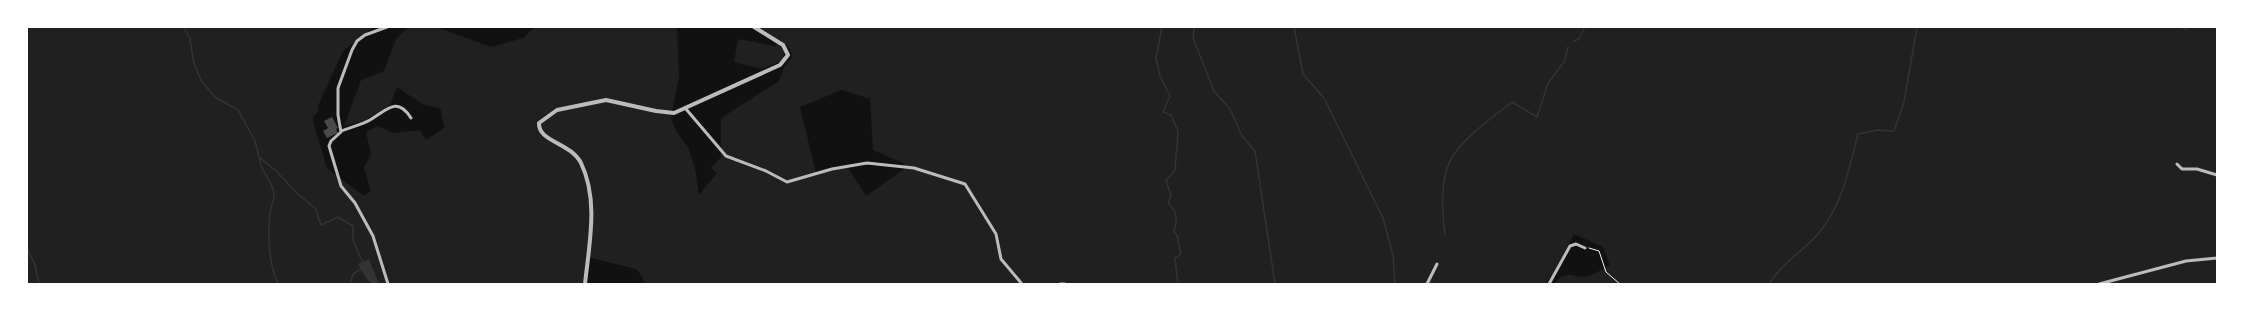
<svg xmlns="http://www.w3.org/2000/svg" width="2244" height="311" font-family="Arial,sans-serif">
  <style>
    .green { fill: #202020; fill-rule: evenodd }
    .water { fill: #333 }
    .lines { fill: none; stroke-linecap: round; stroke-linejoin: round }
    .stream { stroke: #333; stroke-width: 1.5 }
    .building { fill: #4a4a4a }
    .path { stroke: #f5f5f5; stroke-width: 1 }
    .minor { stroke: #bcbcbc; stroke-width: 3 }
    .tertiary { stroke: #bcbcbc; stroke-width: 4 }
  </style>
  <rect width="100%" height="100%" fill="#111"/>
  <path class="green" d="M 27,27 L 374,27 L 343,51 L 318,106 L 318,112 L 313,117 L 314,125 L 327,168 L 364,196 L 371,191 L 364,168 L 371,154 L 366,132 L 377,126 L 394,133 L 420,130 L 426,140 L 444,128 L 441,109 L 422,104 L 397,87 L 390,105 L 366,120 L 344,126 L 361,80 L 384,71 L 396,39 L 408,27 L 437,27 L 491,47 L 523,38 L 535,27 L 677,27 L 679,76 L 671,118 L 677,132 L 689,149 L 695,168 L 699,195 L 717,173 L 711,168 L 721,157 L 721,118 L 779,81 L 784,67 L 791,59 L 792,54 L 788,46 L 759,27 L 2217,27 L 2217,284 L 1554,284 C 1567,267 1572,279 1587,276 C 1594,275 1604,268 1610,265 L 1603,247 L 1574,234 L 1554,272 L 1545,284 L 645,284 L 641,275 L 636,269 L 588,257 L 585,284 L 27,284 ZM 842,90 L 870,99 L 873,150 L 903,163 L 906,168 L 866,196 L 847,166 L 816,173 L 800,107 Z
    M 738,39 L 776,46 L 778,44 L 784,52 L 783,60 L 762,69 L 734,62 Z"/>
  <path class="water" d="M 369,259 L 379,284 L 372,284 L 366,278 L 358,264 Z"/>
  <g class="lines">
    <path class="stream" d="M 184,27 L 190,39 L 194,64 L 202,82 L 215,97 L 238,110 L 255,141 L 259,157 L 276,171 L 299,195 L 315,208 L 321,225 L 338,217 L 353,226 L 353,240 L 363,263
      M 1162,27 L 1156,58 L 1160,76 L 1170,96 L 1163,112 L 1171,115 L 1178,131 L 1175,170 L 1166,181 L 1171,195 L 1168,203 C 1178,212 1177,219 1174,232 L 1177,235 L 1181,254 L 1175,258 L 1178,284
      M 1194,27 L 1193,38 L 1214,91 L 1230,109 L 1242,136 L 1255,151 L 1275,284
      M 1294,27 L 1303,74 L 1324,98
      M 2181,27 L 2188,30
      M 1574,41 L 1579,39 L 1585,27
      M 1325,100 L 1383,218 L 1393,256 L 1395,284
      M 259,157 C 259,171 273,180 274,194 C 275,199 271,206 270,212 C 268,236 268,261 278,284
      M 1445,234 C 1442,212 1440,182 1450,161 C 1460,140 1494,116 1512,102 L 1537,117 L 1548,83 L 1564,62 L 1568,47
      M 27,248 L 35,265 L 39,284
      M 350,284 L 353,274 L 361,269
      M 1769,284 C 1784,261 1801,253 1818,234 C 1842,206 1849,169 1858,134 L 1877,130 L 1894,131 L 1904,102 L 1917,27"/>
  </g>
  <path class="building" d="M 332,117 L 338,128 L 336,129 L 338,133 L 327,138 L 323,131 L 328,128 L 324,121 Z"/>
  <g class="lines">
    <path class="path" d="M 1589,248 L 1599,251 L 1606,272 L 1620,284"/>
    <path class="minor" d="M 387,27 L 365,35 L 357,41 L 352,50 L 338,88 L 338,115 L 341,132 L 331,141 L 329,146 L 341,186 L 355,203 L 373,236 L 388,284
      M 686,109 L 726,156 L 766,171 L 787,182 L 832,169 L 867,163 L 914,168 L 965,184 L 996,234 L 1001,259 L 1022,284
      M 341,131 C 351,127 361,125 370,120 C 387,110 397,96 411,118
      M 2177,164 L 2182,169 L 2197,169 L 2217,175
      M 1060,284 L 1065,284
      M 1427,284 L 1437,264
      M 1549,284 L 1570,246 L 1576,244 L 1585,248
      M 2099,284 L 2186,261 L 2217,258"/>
    <path class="tertiary" d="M 585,284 C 589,245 599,200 581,163 C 570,142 538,142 539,123 L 557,110 L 606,100 L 656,111 L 674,113 L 780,65 L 788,55 L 783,45 L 754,27"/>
  </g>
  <rect width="2244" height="311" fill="none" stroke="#ffffff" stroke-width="56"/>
</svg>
